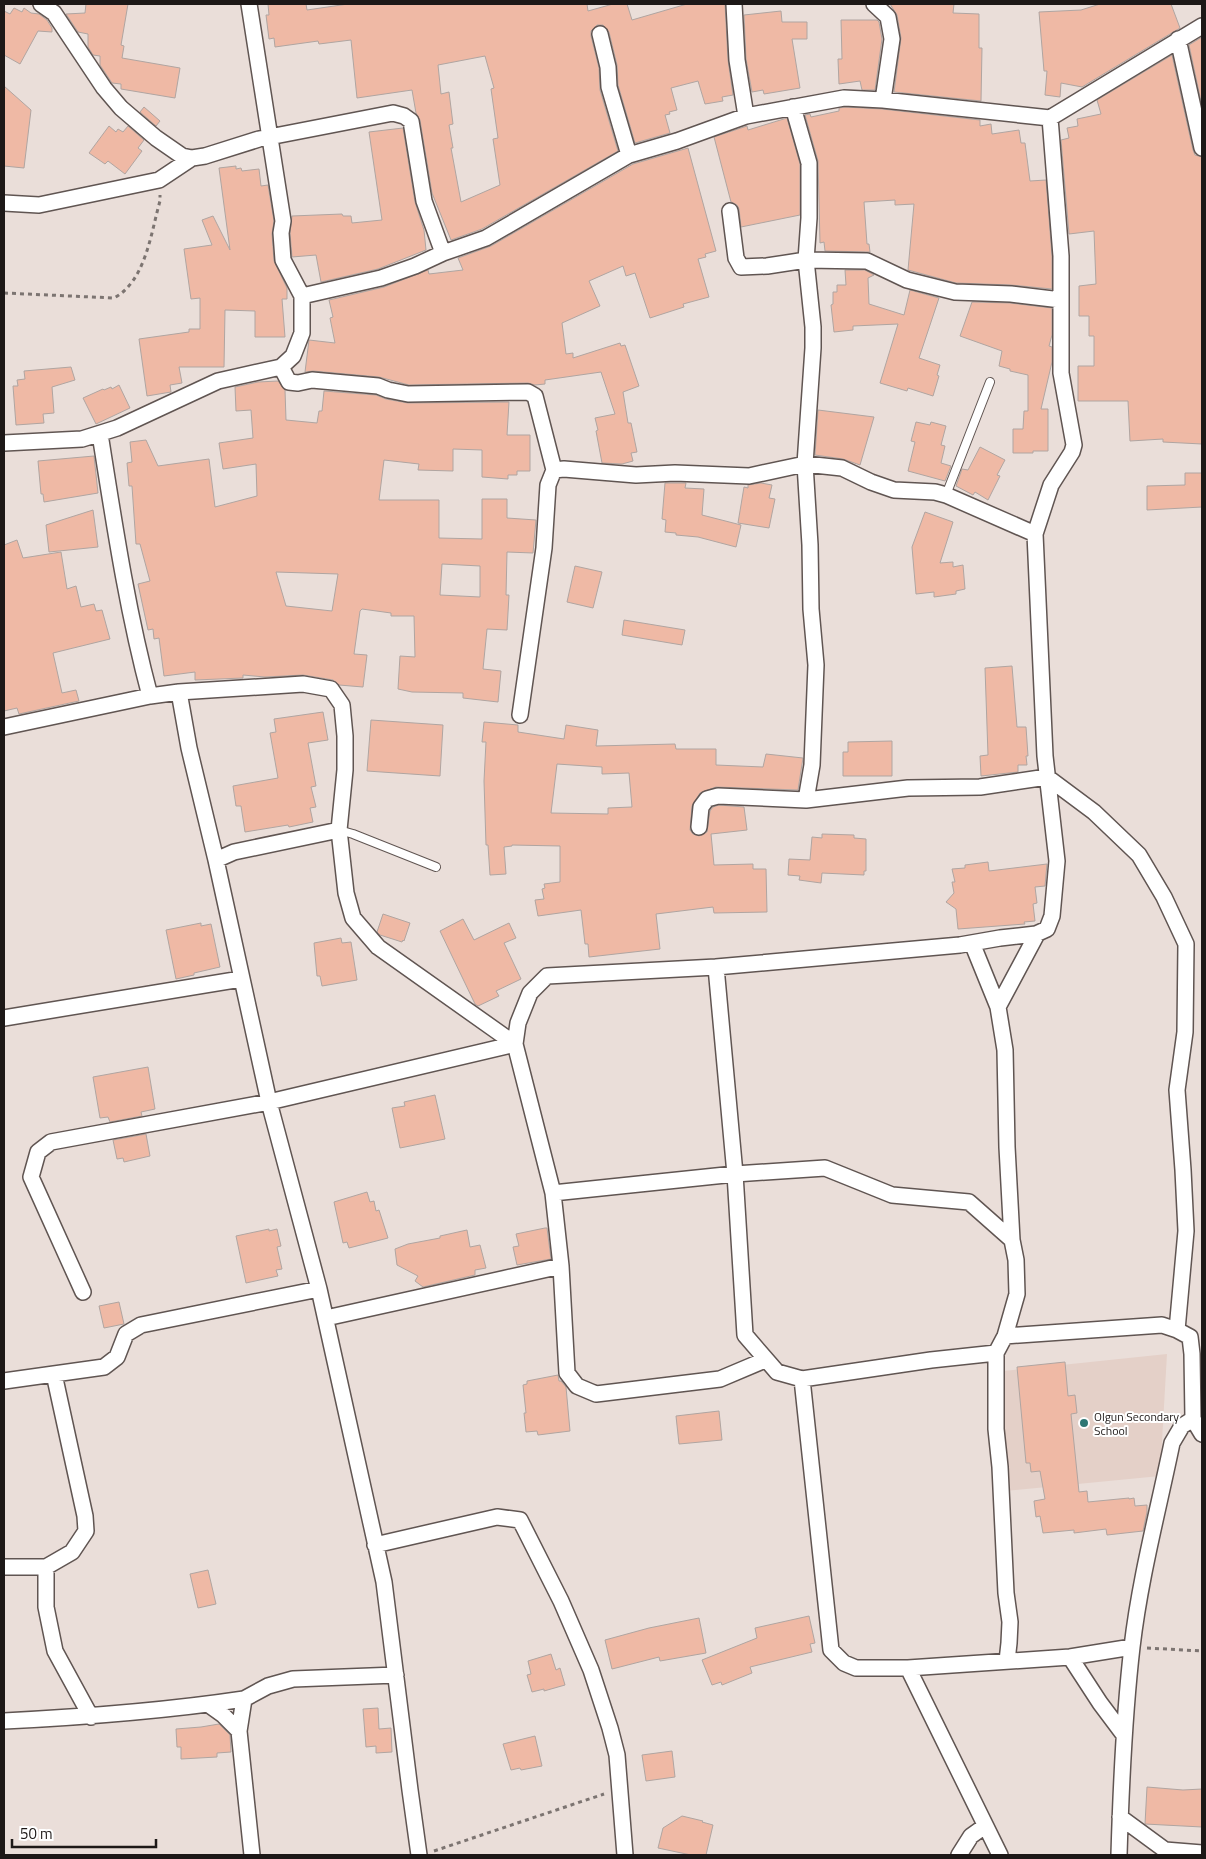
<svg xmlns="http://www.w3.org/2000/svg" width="1206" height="1859" font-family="'Titillium Web',sans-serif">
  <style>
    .built { fill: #e4d0c8 }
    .building { fill: #efb9a5; stroke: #b0a5a1; fill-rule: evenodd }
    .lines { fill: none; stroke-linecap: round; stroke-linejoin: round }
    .lane-casing { stroke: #605552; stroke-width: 10 }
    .street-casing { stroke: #605552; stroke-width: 18 }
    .path { stroke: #7c7471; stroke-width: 3; stroke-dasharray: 4 4; stroke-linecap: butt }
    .lane { stroke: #fff; stroke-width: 8 }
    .street { stroke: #fff; stroke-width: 15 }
    .poi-dot { fill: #2e7774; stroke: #fff; stroke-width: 2 }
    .labels { text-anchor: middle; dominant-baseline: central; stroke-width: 4; stroke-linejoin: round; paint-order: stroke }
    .poi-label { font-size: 12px; fill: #1d1817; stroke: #fff; text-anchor: start }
  </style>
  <rect width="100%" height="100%" fill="#eaded9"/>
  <path class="built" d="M 1167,1354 L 1160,1476 L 1005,1491 L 1003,1371 Z"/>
  <path class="building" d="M 86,4 L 128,4 L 121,45 L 124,46 L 122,58 L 180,68 L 175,98 L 121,89 L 121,84 L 112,83 L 100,65 L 100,56 L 93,55 L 88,47 L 88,34 L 78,32 L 66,14 L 85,13 Z
    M 268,4 L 306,4 L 307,10 L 348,4 L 587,4 L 588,11 L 613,4 L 627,4 L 632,20 L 687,4 L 725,4 L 728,60 L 733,95 L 722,97 L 723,101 L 705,104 L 698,81 L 671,88 L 677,110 L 669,112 L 670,114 L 665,115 L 670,133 L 635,143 L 618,85 L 617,65 L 609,32 L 603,25 L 597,25 L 591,31 L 591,36 L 599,68 L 600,90 L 618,151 L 482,229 L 451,240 L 432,193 L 420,120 L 416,113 L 412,90 L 357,98 L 351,40 L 319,44 L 318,41 L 275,47 L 274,38 L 269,39 L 266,15 L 269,15 ZM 485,56 L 494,88 L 491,89 L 498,138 L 493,139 L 500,185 L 461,202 L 451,148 L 453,148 L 449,125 L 453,124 L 449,92 L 441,94 L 438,65 Z
    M 890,4 L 954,4 L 953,13 L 979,14 L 979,48 L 982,48 L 981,101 L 894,92 L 901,38 L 897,15 Z
    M 1100,4 L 1171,4 L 1180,28 L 1082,87 L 1061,83 L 1060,97 L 1045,95 L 1047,71 L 1044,71 L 1039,12 L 1081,10 Z
    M 14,8 L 22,12 L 24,8 L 31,13 L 39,14 L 47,20 L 52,28 L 52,32 L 38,31 L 20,64 L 4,55 L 4,11 L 10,14 Z
    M 781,11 L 782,22 L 807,22 L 807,39 L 792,39 L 800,88 L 764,94 L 763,90 L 752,92 L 746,59 L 744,15 Z
    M 841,20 L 877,20 L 879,22 L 882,39 L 875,90 L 862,90 L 860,81 L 839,84 L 838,59 L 842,59 Z
    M 1202,37 L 1202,106 L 1189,45 Z
    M 1172,55 L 1193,150 L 1195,155 L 1202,157 L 1202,444 L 1163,442 L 1163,439 L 1130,441 L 1128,401 L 1078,401 L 1078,366 L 1094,366 L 1094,336 L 1089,336 L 1089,316 L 1079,316 L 1079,286 L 1096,284 L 1094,231 L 1069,234 L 1061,140 L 1069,138 L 1067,128 L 1078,126 L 1077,119 L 1101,114 L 1097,100 Z
    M 4,86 L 31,110 L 24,168 L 4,166 Z
    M 144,107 L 160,121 L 156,126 L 140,112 Z
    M 845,107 L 882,109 L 980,120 L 980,126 L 991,124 L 992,134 L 1019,130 L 1021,143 L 1025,143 L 1030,181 L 1046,180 L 1052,256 L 1052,289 L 1011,285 L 956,283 L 908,270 L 914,204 L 895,205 L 895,200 L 864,202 L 867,244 L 869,244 L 870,252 L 825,251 L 824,242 L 820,243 L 818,161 L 805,115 L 810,114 L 811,117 L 839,111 L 839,108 Z
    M 787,118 L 800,164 L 800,215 L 741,227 L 739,209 L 737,205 L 731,202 L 714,137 L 747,126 L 748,130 Z
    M 109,126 L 116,132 L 118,129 L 123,132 L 128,126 L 144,140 L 138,148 L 142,151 L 125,174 L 108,161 L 105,164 L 89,153 Z
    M 403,128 L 415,202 L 424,230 L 426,250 L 378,269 L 321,282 L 316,255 L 292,257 L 290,233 L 292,216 L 342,214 L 343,216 L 351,216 L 352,223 L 382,220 L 369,132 Z
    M 688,148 L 716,251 L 705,254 L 706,257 L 698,259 L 709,297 L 683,304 L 684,307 L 650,318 L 635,273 L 626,276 L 623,266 L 589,281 L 600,306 L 562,323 L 566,354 L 573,353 L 573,358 L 620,343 L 621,346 L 625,345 L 639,386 L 623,392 L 628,423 L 631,423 L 637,452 L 631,453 L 633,461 L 622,464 L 602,463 L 596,431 L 598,430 L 595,418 L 615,414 L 601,372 L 545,380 L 545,384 L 535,385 L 528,383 L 409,385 L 379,377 L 313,371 L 305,372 L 309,340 L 335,343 L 330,318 L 333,317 L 329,300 L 384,287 L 428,270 L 429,274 L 463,270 L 458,258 L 491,246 L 633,164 Z
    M 236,166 L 236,169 L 241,168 L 242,171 L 259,169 L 261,186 L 268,185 L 274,221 L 272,234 L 274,261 L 287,288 L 287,299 L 282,299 L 285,337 L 255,337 L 255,311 L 225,310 L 224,367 L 179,367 L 182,383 L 170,385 L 171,392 L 147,396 L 139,339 L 189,332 L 189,329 L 200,329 L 200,298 L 191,299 L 184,249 L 212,245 L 202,220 L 213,216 L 230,250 L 219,168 Z
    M 845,270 L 865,270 L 874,275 L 868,278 L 869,304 L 904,315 L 910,290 L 939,298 L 919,358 L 940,365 L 937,375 L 939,376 L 933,396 L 908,388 L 907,391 L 880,383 L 898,324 L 853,326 L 853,330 L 834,332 L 831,305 L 833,304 L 833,292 L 837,292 L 837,285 L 846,285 Z
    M 972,302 L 1010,303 L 1052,308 L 1052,335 L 1049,346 L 1052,347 L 1052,362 L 1041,409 L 1048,409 L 1048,451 L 1033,451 L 1033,453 L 1013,453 L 1013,429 L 1023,429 L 1024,411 L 1028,411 L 1028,375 L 1010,371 L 1010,369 L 999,366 L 1002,351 L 960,336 Z
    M 71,367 L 75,380 L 52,387 L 54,413 L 43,414 L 44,423 L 16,425 L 13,386 L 18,386 L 17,380 L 25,379 L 24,371 Z
    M 278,381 L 285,390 L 286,420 L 317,423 L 319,411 L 322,411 L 324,391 L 376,395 L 386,399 L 408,403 L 509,402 L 507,435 L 530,435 L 530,471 L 517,471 L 517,475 L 508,475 L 508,479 L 482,477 L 482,450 L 453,449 L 453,471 L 418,470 L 419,464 L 384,460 L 379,500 L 439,500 L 439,538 L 482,539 L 482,499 L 507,499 L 507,518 L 536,520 L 533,553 L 507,552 L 506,595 L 509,595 L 507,630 L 487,629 L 483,669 L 501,671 L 498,702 L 463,698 L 463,693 L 412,692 L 398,689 L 400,656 L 415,657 L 414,616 L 391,616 L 391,613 L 362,609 L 360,611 L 354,654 L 367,655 L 363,687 L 339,685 L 333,680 L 303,675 L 265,677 L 243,675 L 243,678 L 195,680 L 195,672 L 164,676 L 159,638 L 154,639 L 153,629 L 148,630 L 138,584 L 150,581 L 140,544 L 136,544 L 132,486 L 129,486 L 127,463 L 132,462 L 130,442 L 146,440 L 158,466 L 209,459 L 215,507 L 257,496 L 256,464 L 223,469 L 219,443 L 253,438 L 251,410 L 236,411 L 235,387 L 258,382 ZM 442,564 L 480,566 L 480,597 L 440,595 ZM 276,572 L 338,574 L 332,611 L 286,606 Z
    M 119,385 L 130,408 L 96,424 L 83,398 L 103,389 L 104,390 L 111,387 L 112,389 Z
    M 818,410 L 874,417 L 860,465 L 843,459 L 815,455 Z
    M 916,422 L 930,425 L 931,422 L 946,426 L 941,445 L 945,446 L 941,463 L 951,466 L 945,481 L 908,471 L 915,442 L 911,441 Z
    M 980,447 L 1005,460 L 997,475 L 1000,476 L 988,500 L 975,492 L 973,495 L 956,486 L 962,469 L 968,470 Z
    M 94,456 L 98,493 L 44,502 L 43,494 L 41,494 L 38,461 Z
    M 1185,473 L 1202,473 L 1202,507 L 1147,510 L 1147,486 L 1185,485 Z
    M 665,483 L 686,483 L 685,488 L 704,489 L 702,515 L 741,525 L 736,547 L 698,537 L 676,535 L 676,533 L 665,532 L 666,520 L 662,519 Z
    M 761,483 L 772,485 L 769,498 L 775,499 L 769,528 L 738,523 L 744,487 L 748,488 L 748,485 Z
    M 93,510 L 98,547 L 49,552 L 46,525 Z
    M 925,512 L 953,522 L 940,563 L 953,562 L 953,567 L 963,565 L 965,589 L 956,591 L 956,594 L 934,597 L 934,592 L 916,594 L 912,547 Z
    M 17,540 L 23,558 L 61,552 L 67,589 L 76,586 L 81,607 L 94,604 L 96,611 L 102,610 L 110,639 L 53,653 L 62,693 L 76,690 L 79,701 L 19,714 L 17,708 L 4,711 L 4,545 Z
    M 575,566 L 602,572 L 593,608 L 567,602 Z
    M 624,620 L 685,630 L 682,645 L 622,635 Z
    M 1012,666 L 1017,727 L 1026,727 L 1028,756 L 1026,756 L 1027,765 L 1018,765 L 1018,772 L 981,776 L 980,756 L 988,755 L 985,668 Z
    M 323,712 L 328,740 L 308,743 L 316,786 L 311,787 L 316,807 L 310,808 L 313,822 L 289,827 L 288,825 L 245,832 L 241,806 L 236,806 L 233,786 L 278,778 L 270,733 L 276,732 L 274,719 Z
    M 371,720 L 443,725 L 440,776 L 367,771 Z
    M 484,722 L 518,725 L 518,732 L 564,739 L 566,725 L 598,730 L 596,746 L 675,744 L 676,749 L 716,749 L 716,765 L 763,767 L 766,754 L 803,758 L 798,790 L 716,787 L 700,793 L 692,806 L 690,830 L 693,834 L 699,836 L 707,832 L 710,811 L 713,807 L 719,805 L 744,807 L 747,830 L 711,834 L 714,865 L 753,864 L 753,869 L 766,869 L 767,912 L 714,913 L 713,907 L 656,914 L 660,949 L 589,957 L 588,944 L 585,944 L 581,910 L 538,916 L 535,900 L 544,899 L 542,889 L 545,888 L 544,884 L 560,882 L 560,846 L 512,845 L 512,846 L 504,847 L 506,874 L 490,875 L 488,845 L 486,845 L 484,781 L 486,742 L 482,742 ZM 557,764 L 602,767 L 602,774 L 629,773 L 632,807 L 608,808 L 608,814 L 551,813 Z
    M 892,741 L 892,776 L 843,776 L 843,752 L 848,752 L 848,742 Z
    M 822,834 L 854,835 L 854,838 L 866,839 L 866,871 L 864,871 L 864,875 L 822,873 L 821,883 L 799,880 L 800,876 L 788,875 L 789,859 L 810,860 L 812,837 L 822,838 Z
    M 988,862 L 989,871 L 1047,864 L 1045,886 L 1035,887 L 1037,903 L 1033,904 L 1035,921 L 1024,922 L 1025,924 L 958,929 L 956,909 L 946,902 L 954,893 L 952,882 L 955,882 L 952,869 L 965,868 L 965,865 Z
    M 383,914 L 410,923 L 404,941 L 403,940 L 402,942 L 380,935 L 377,932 Z
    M 463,919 L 474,940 L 509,923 L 516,938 L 504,943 L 521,979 L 496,991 L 499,996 L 478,1006 L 475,1004 L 440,931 Z
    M 201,923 L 201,926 L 211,924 L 220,967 L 194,973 L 194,975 L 176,979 L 166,930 Z
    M 341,938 L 342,943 L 351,942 L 357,980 L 322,986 L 320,976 L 317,976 L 314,943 Z
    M 148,1067 L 155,1109 L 141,1112 L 142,1116 L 110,1122 L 108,1117 L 100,1118 L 93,1077 Z
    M 435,1095 L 445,1139 L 400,1148 L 392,1108 L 405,1106 L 404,1102 Z
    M 146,1134 L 150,1156 L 124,1162 L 123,1158 L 117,1159 L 113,1140 Z
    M 367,1192 L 370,1202 L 374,1201 L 376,1211 L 379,1210 L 388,1238 L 349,1248 L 347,1242 L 343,1243 L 334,1202 Z
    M 545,1228 L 547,1228 L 551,1259 L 517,1265 L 513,1247 L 519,1246 L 516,1234 Z
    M 269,1229 L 269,1231 L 277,1229 L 281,1246 L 277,1247 L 282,1269 L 276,1270 L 278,1276 L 246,1283 L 236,1236 Z
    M 467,1230 L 470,1247 L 480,1245 L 486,1268 L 475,1270 L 475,1275 L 423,1287 L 415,1281 L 418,1276 L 397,1265 L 395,1249 L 408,1244 L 440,1238 L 440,1236 Z
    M 119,1302 L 124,1324 L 104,1328 L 99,1306 Z
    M 1065,1362 L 1068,1396 L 1075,1395 L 1077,1413 L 1071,1414 L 1079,1492 L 1087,1491 L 1088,1502 L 1129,1498 L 1129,1499 L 1134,1498 L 1135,1506 L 1147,1505 L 1147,1512 L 1143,1531 L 1107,1535 L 1106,1529 L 1074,1533 L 1074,1530 L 1043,1533 L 1040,1516 L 1036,1517 L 1034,1501 L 1045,1499 L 1040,1471 L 1031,1472 L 1030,1463 L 1026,1463 L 1017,1367 Z
    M 558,1375 L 559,1381 L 561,1381 L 566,1387 L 570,1431 L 538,1435 L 537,1431 L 526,1432 L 524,1413 L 526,1413 L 523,1385 L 527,1384 L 527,1381 Z
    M 719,1411 L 722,1440 L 679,1444 L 676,1416 Z
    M 208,1570 L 216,1604 L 198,1608 L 190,1574 Z
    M 809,1616 L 815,1643 L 810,1644 L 812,1652 L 750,1667 L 752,1673 L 722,1685 L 721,1682 L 712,1685 L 702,1660 L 757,1638 L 755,1628 Z
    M 699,1618 L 706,1653 L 660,1661 L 659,1657 L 612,1669 L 605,1640 L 649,1628 Z
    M 551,1654 L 556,1670 L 560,1668 L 565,1685 L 544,1691 L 544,1689 L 532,1692 L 527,1675 L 531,1674 L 528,1661 Z
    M 378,1708 L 379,1729 L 391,1728 L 392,1752 L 376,1753 L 376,1746 L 366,1747 L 363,1709 Z
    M 219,1724 L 230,1735 L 231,1752 L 217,1753 L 217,1757 L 181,1759 L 181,1747 L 177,1747 L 176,1729 L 201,1727 Z
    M 535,1736 L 542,1766 L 521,1770 L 520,1768 L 511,1770 L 503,1744 Z
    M 672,1751 L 675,1777 L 646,1781 L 642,1755 Z
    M 1147,1787 L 1183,1790 L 1202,1789 L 1202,1827 L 1145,1824 Z
    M 682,1816 L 703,1821 L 702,1822 L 713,1825 L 706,1855 L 691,1855 L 658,1848 L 663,1828 Z"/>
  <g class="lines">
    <g class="lane-casing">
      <path id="lane" d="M 946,495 L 990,382
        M 339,830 L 353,834 L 436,867"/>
    </g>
    <g class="street-casing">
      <path id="street" d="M 41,4 L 54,13 L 104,88 L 121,108 L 156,138 L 182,156 L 192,158 L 205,156 L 259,139 L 393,113 L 404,116 L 411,121 L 424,201 L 443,253 L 486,238 L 629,155 L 677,141 L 746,116 L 844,98 L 883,100 L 1050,118 L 1202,26
        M 734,4 L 737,60 L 746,116
        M 874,4 L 888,17 L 892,39 L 883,100
        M 600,34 L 608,67 L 609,87 L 629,155
        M 1178,39 L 1202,148
        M 793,107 L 809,163 L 809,218 L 806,260 L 867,261 L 907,280 L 955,292 L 1011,294 L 1061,300
        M 4,203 L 39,205 L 159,180 L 192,158
        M 730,211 L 736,258 L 741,267 L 767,266 L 806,260 L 813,327 L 813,348 L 805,464 L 810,545 L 811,609 L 816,665 L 812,765 L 806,800
        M 302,296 L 381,278 L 415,266 L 443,253
        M 281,367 L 289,382 L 298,383 L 312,380 L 378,386 L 388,390 L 408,394 L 528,392 L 535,396 L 554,470
        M 100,434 C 114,522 127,610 150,696
        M 4,443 L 82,439 L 117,428 L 218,381 L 281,367 L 293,356 L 302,333 L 302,296 L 283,260 L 281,233 L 283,221 L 249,4
        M 179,692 L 189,748 L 216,860 L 234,852 L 339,830 L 346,893 L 353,918 L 378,947 L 515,1044
        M 520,715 L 544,548 L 548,485 L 554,470 L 564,469 L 636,475 L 675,473 L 749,476 L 805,464 L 842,468 L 871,482 L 894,490 L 935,492 L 946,495 L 1035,534
        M 4,727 L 150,696 L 179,692 L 303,684 L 331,689 L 342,705 L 345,736 L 345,770 L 339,830
        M 699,827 L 701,807 L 707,799 L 718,796 L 806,800 L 908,788 L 980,787 L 1047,777 L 1094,812 L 1139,855 L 1164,897 L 1186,944 L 1185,1032 L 1177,1090 L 1183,1170 L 1186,1231 L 1177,1330
        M 216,860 L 269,1102 L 319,1289 L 384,1582 L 410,1790 L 419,1855
        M 972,943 L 998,1007 L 1005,1050 L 1007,1147 L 1012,1240
        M 716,967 L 735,1174 L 825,1168 L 892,1195 L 969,1202 L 1012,1240 L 1016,1260 L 1017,1294 L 1005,1336 L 996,1353 L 996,1429 L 1000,1467 L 1006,1593 L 1010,1622 L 1009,1643 L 1007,1661
        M 998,1007 L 1037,934
        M 4,1018 L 241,979
        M 553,1193 L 561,1266 L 567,1373 L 577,1386 L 596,1394 L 720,1379 L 765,1360
        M 83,1292 L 31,1177 L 38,1152 L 51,1142 L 269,1102 L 515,1044
        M 326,1318 L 561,1266
        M 1005,1336 L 1162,1325 L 1177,1330 L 1190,1337 L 1192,1354 L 1193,1419 L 1202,1434
        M 996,1353 L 931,1360 L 802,1379 L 777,1372 L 745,1335 L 735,1174 L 553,1193 L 515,1044 L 518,1023 L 530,993 L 547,976 L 716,967 L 960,945 L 1000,938 L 1036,934 L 1047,929 L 1052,916 L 1057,861 L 1045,756 L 1035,534 L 1051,485 L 1072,452 L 1074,445 L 1061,373 L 1061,256 L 1050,118
        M 802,1379 L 831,1650 L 844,1663 L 856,1668 L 908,1668 L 1070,1657 L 1132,1647
        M 4,1381 L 104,1367 L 117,1357 L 126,1334 L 141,1325 L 319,1289
        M 375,1545 L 497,1517 L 520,1520 L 561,1601 L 591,1670 L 610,1728 L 617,1755 L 625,1855
        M 4,1567 L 46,1567 L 46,1607 L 55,1651 L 91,1717
        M 46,1567 L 72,1552 L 86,1531 L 85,1516 L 54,1374
        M 1070,1657 L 1100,1703 L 1124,1735
        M 908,1668 L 1000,1855
        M 244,1699 L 268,1686 L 293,1679 L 396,1675
        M 209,1705 L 223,1715 L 239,1731
        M 4,1721 C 84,1717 164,1711 244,1699 L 239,1731 L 252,1855
        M 1120,1817 L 1165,1850 L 1202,1853
        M 959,1855 L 971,1836 L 985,1826
        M 1119,1855 C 1121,1786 1124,1716 1132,1647 C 1140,1578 1158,1511 1172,1443 L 1182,1426 L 1193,1419"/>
    </g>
    <path class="path" d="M 4,293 L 114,298 C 146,281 151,232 160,201 L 160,195
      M 1147,1648 L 1202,1651
      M 434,1851 L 604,1794"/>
    <use href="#lane" class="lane"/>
    <use href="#street" class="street"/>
  </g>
  <circle class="poi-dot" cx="1084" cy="1423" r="5"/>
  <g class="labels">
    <g class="poi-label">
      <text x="1094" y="1416">Olgun Secondary<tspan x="1094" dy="14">School</tspan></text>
    </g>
  </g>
  <rect width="1206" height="1859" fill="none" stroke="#1d1817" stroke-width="10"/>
  <path d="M12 1839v8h144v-8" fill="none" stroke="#1d1817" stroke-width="2.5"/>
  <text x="20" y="1839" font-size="15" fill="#1d1817" stroke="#ffffff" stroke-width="4" paint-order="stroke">50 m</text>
</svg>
